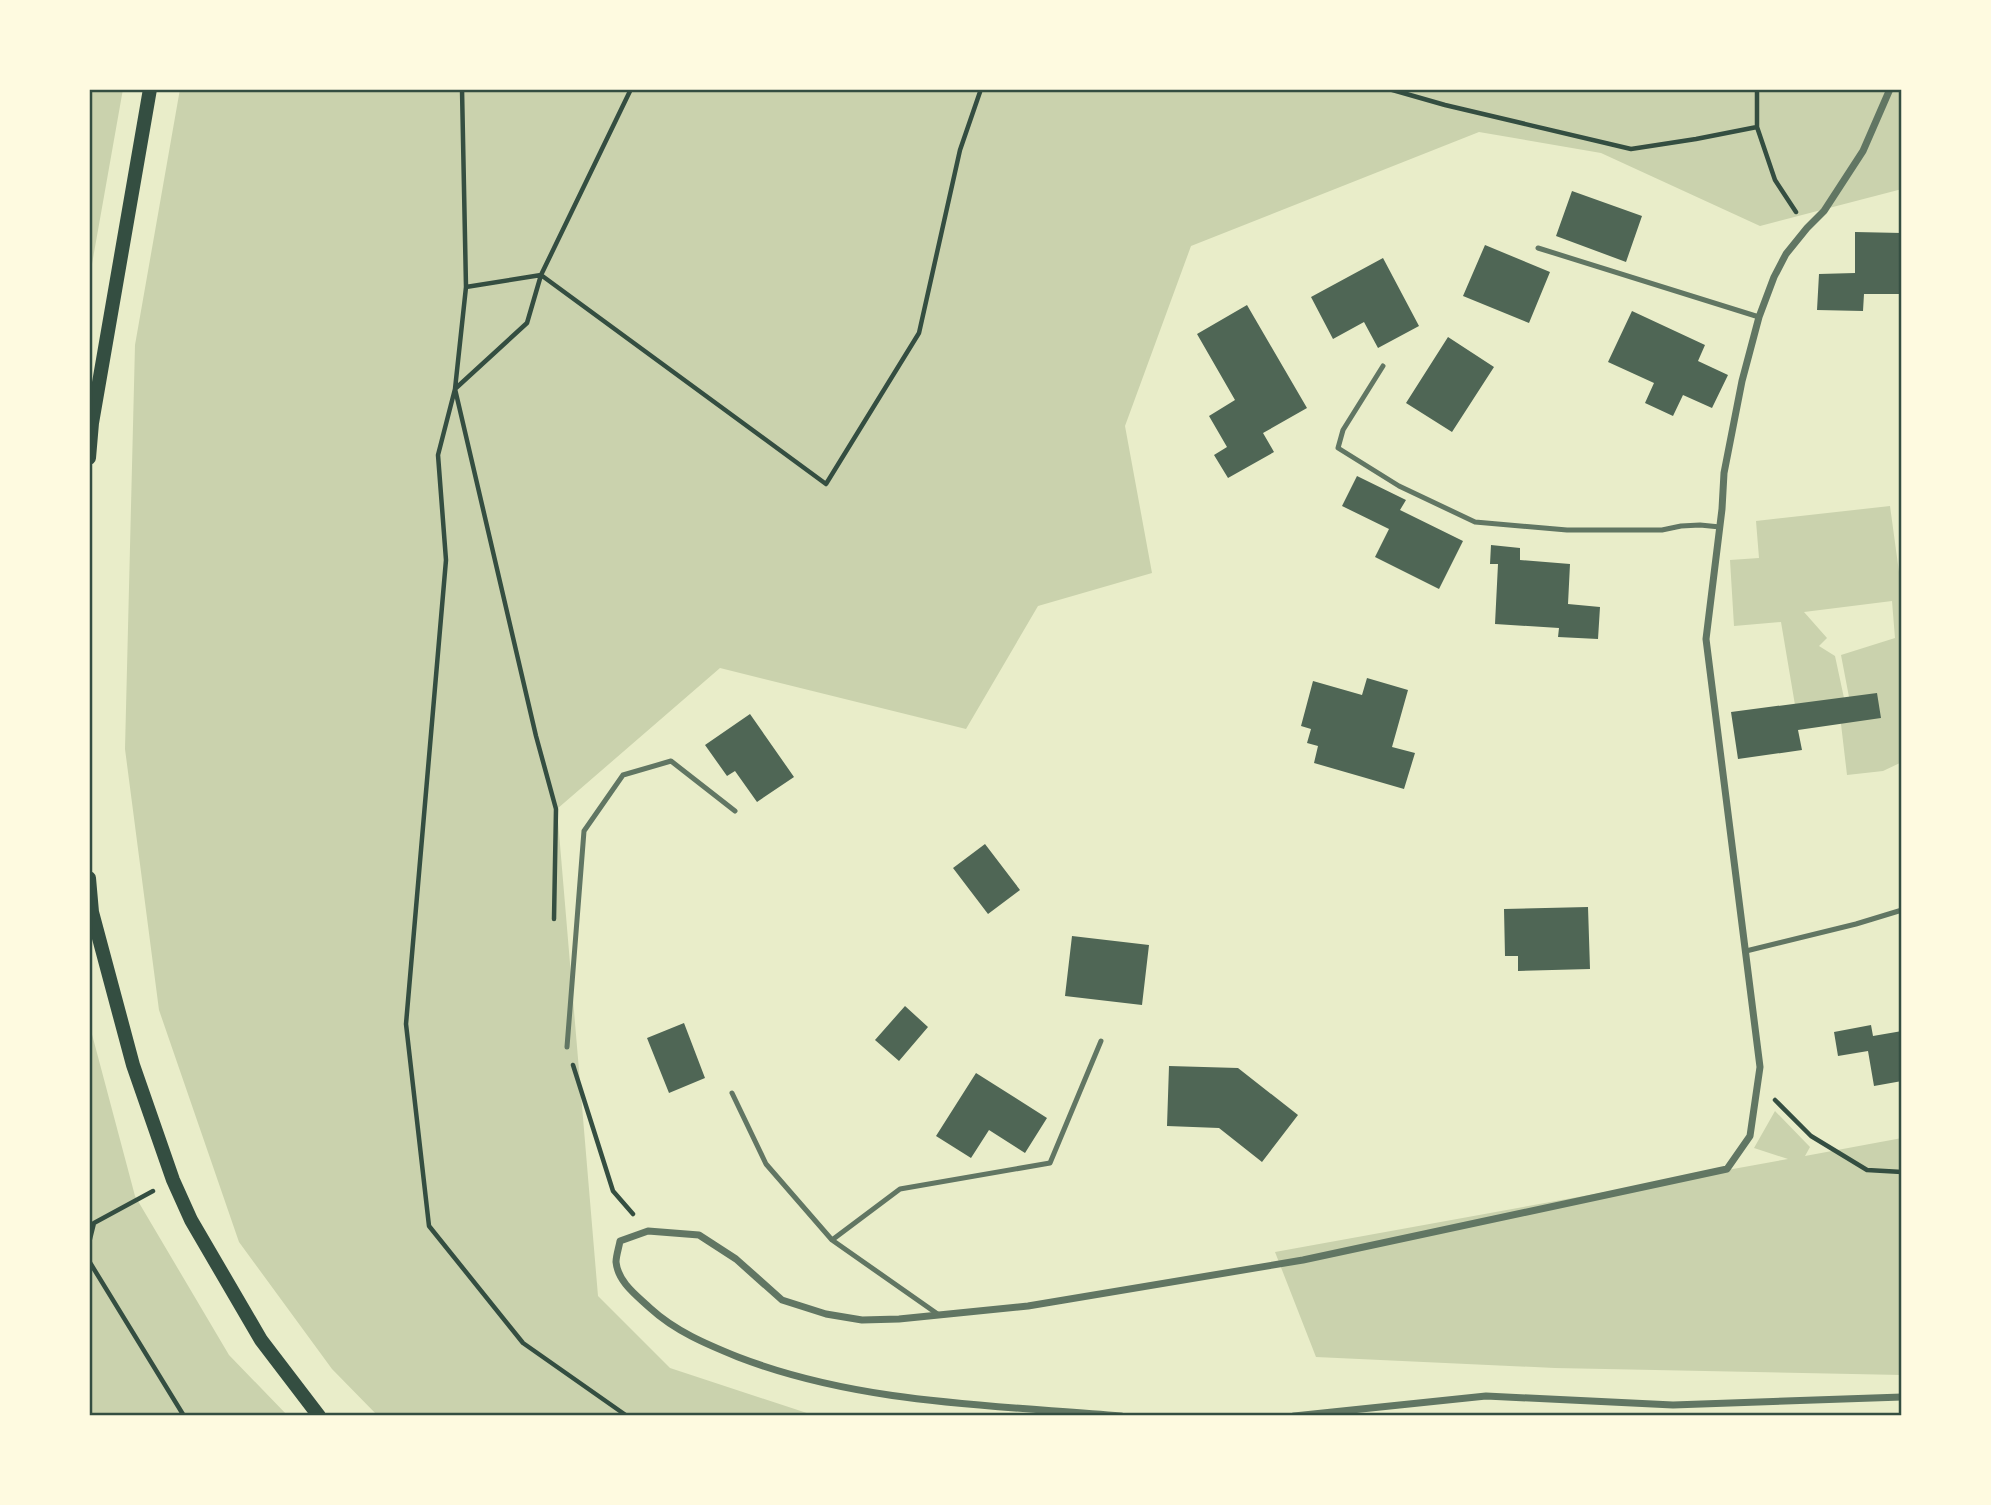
<svg xmlns="http://www.w3.org/2000/svg" width="1991" height="1505" font-family="'Playfair Display',serif">
  <style>
    .green { fill: #cad2ad }
    .building { fill: #4f6655 }
    .lines { fill: none; stroke-linecap: round; stroke-linejoin: round }
    .path { stroke: #344e41; stroke-width: 4.5 }
    .service { stroke: #617663; stroke-width: 5 }
    .minor { stroke: #617663; stroke-width: 7 }
    .secondary { stroke: #344e41; stroke-width: 14 }
    .neatline { fill: none; stroke: #344e41; stroke-width: 2.5 }
  </style>
  <rect width="100%" height="100%" fill="#e9edc9"/>
  <path class="green" d="M 89,89 L 123,89 L 89,281 Z
    M 180,89 L 1902,89 L 1902,189 L 1760,226 L 1601,153 L 1479,132 L 1191,246 L 1125,426 L 1152,573 L 1038,606 L 966,729 L 720,668 L 557,809 L 598,1296 L 670,1368 L 816,1416 L 378,1416 L 332,1369 L 239,1242 L 159,1010 L 125,749 L 135,345 Z
    M 1890,506 L 1902,594 L 1902,762 L 1883,771 L 1847,775 L 1841,724 L 1849,697 L 1841,655 L 1895,638 L 1892,601 L 1804,612 L 1827,638 L 1819,646 L 1835,656 L 1844,698 L 1795,705 L 1781,622 L 1734,626 L 1730,560 L 1759,558 L 1756,521 Z
    M 89,1023 L 135,1196 L 229,1355 L 288,1416 L 89,1416 Z
    M 1775,1111 L 1810,1147 L 1805,1156 L 1902,1138 L 1902,1375 L 1555,1368 L 1316,1357 L 1275,1252 L 1788,1159 L 1754,1148 Z"/>
  <path class="building" d="M 1572,191 L 1642,216 L 1626,262 L 1556,236 Z
    M 1855,232 L 1902,233 L 1902,294 L 1864,294 L 1863,311 L 1817,310 L 1819,274 L 1855,273 Z
    M 1485,245 L 1550,272 L 1529,323 L 1463,296 Z
    M 1383,258 L 1419,326 L 1378,348 L 1364,322 L 1333,339 L 1311,297 Z
    M 1247,305 L 1307,408 L 1263,433 L 1274,452 L 1228,478 L 1214,455 L 1227,447 L 1209,416 L 1235,400 L 1197,334 Z
    M 1632,311 L 1705,345 L 1698,361 L 1728,375 L 1712,408 L 1683,395 L 1673,416 L 1645,403 L 1654,383 L 1608,362 Z
    M 1448,337 L 1494,367 L 1452,432 L 1406,403 Z
    M 1357,476 L 1406,500 L 1400,510 L 1463,541 L 1439,589 L 1375,557 L 1389,529 L 1342,506 Z
    M 1491,545 L 1520,548 L 1520,560 L 1570,564 L 1568,604 L 1600,607 L 1598,639 L 1558,637 L 1559,628 L 1495,624 L 1498,564 L 1490,564 Z
    M 1367,678 L 1408,690 L 1392,747 L 1415,753 L 1404,789 L 1314,763 L 1318,746 L 1307,743 L 1311,729 L 1301,726 L 1313,681 L 1362,695 Z
    M 1877,693 L 1881,718 L 1798,730 L 1802,750 L 1738,759 L 1731,712 Z
    M 750,714 L 794,777 L 757,802 L 735,771 L 727,776 L 705,745 Z
    M 985,844 L 1020,890 L 988,914 L 953,868 Z
    M 1588,907 L 1590,969 L 1518,971 L 1518,956 L 1505,956 L 1504,909 Z
    M 1072,936 L 1149,945 L 1142,1005 L 1065,996 Z
    M 905,1006 L 928,1027 L 899,1061 L 875,1040 Z
    M 684,1023 L 705,1078 L 669,1093 L 647,1038 Z
    M 1871,1025 L 1873,1036 L 1902,1031 L 1902,1081 L 1874,1086 L 1868,1051 L 1838,1056 L 1834,1032 Z
    M 1169,1066 L 1238,1068 L 1298,1115 L 1262,1162 L 1219,1128 L 1167,1126 Z
    M 976,1073 L 1047,1118 L 1025,1153 L 989,1130 L 971,1158 L 936,1136 Z"/>
  <g class="lines">
    <path class="path" d="M 462,89 L 466,287 L 455,389 L 536,736 L 556,809 L 554,919
      M 1389,89 L 1445,105 L 1631,149 L 1696,139 L 1757,127
      M 1757,89 L 1757,127 L 1775,180 L 1796,212
      M 466,287 L 541,275 L 826,484 L 919,333 L 960,150 L 981,89
      M 573,1065 L 613,1191 L 633,1214
      M 1775,1100 L 1811,1136 L 1867,1170 L 1902,1172
      M 89,1243 L 94,1223 L 153,1191
      M 89,1261 L 184,1416
      M 627,1416 L 523,1343 L 429,1226 L 406,1024 L 446,560 L 438,455 L 455,389 L 527,323 L 541,275 L 631,89"/>
    <path class="service" d="M 1538,248 L 1759,317
      M 1383,366 L 1343,430 L 1338,448 L 1399,486 L 1475,522 L 1567,530 L 1662,530 L 1681,526 L 1700,525 L 1720,527
      M 1746,951 L 1856,924 L 1902,910
      M 567,1047 L 584,831 L 623,775 L 671,761 L 735,811
      M 732,1093 L 766,1164 L 832,1240 L 939,1315
      M 832,1240 L 900,1189 L 1050,1163 L 1101,1041"/>
    <path class="minor" d="M 1121,1416 C 992,1405 860,1404 738,1357 C 706,1344 675,1331 650,1308 C 636,1295 618,1282 616,1262 C 616,1256 619,1247 620,1241 L 648,1231 L 699,1235 L 736,1259 L 782,1300 L 826,1314 L 862,1320 L 899,1319 L 1028,1306 L 1303,1260 L 1727,1169 L 1750,1136 L 1760,1067 L 1706,639 L 1722,509 L 1724,473 L 1742,381 L 1759,317 L 1774,277 L 1786,254 L 1807,228 L 1824,211 L 1863,151 L 1890,89
      M 1294,1416 L 1486,1396 L 1673,1405 L 1902,1397"/>
    <path class="secondary" d="M 89,458 L 92,423 L 150,89
      M 89,878 L 92,912 L 133,1065 L 173,1180 L 191,1220 L 261,1340 L 319,1416"/>
  </g>
  <rect width="1991" height="1505" fill="none" stroke="#fefae0" stroke-width="182"/>
  <rect x="91" y="91" width="1809" height="1323" class="neatline"/>
</svg>
